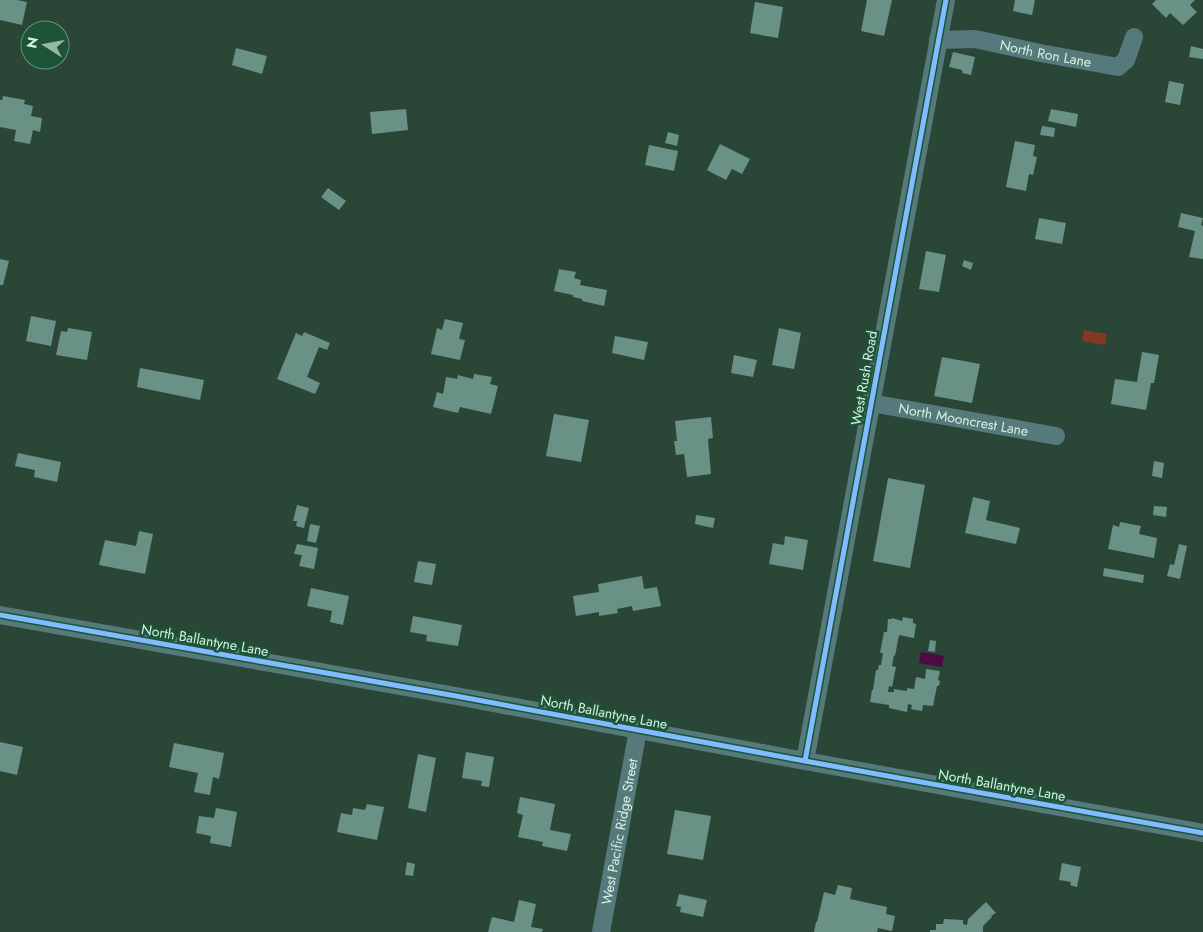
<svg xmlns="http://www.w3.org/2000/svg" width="1203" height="932" font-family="Jost,sans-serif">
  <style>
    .green { fill: #833a22 }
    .water { fill: #4e0a44 }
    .building { fill: #6a9185 }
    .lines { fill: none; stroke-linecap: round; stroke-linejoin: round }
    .minor { stroke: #567a7c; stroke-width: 18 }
    .cycleway-casing { stroke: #1d5336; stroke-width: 8 }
    .cycleway { stroke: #80bcff; stroke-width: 5 }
    .labels { text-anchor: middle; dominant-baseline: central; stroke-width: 5; stroke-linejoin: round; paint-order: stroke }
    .street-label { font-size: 14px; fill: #d5f1df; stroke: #1d5336 }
  </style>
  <rect width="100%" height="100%" fill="#2a4637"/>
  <path class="green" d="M 1084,330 L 1107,334 L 1105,345 L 1082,341 Z"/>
  <path class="water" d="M 921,652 L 944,656 L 942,667 L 919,663 Z"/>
  <path class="building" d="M 0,0 L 17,0 L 27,2 L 22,25 L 0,20 Z
    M 867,0 L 892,0 L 884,36 L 861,31 Z
    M 1015,0 L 1035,0 L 1032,15 L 1013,11 Z
    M 1156,0 L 1195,0 L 1190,5 L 1197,12 L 1183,25 L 1170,13 L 1166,18 L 1152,4 Z
    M 755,2 L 783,7 L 778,38 L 750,33 Z
    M 1191,46 L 1203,49 L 1203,59 L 1189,57 Z
    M 236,48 L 267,56 L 262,74 L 232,65 Z
    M 953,52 L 975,57 L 971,75 L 962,73 L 962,70 L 949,67 Z
    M 1169,81 L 1184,84 L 1180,105 L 1165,102 Z
    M 3,96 L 25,100 L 24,104 L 33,106 L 31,116 L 42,118 L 40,132 L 33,130 L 30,144 L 14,141 L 16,130 L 0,127 L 0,100 L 2,100 Z
    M 406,109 L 408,130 L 372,134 L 370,112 Z
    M 1051,109 L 1078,114 L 1076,127 L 1048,121 Z
    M 1042,126 L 1055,128 L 1054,137 L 1040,135 Z
    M 668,132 L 679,135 L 677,146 L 665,143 Z
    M 1015,141 L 1035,145 L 1033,156 L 1037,157 L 1033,175 L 1029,174 L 1026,191 L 1006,187 Z
    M 720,144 L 750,159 L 742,174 L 732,169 L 726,180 L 707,170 Z
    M 649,145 L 678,151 L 674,171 L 645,165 Z
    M 328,188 L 346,201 L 339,210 L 321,197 Z
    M 1181,213 L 1203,218 L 1201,225 L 1203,226 L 1203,259 L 1189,257 L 1195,231 L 1178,227 Z
    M 1039,218 L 1066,223 L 1062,244 L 1035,239 Z
    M 926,251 L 946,255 L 939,292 L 919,289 Z
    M 0,259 L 9,261 L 3,285 L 0,285 Z
    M 964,260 L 973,263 L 971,270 L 962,266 Z
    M 559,269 L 576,272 L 574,278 L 581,280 L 580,285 L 607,290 L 604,306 L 582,301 L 582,299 L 573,297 L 573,295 L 554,291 Z
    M 31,316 L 56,321 L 51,346 L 26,341 Z
    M 445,319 L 463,323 L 459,339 L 465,340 L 460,360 L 431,354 L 437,328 L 442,330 Z
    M 68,328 L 92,332 L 87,360 L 56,355 L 61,331 L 67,332 Z
    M 779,328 L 801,333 L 794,369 L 772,365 Z
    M 304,332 L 330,343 L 327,350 L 319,347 L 307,377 L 320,383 L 315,394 L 277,379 L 296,333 L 302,336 Z
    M 615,336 L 648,342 L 644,360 L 612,353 Z
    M 1142,352 L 1159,355 L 1154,383 L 1151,383 L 1146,410 L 1111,404 L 1115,379 L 1137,382 Z
    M 734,355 L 757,360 L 753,377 L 731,373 Z
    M 942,357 L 980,364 L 972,403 L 934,396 Z
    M 140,368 L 204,380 L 200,400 L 137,387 Z
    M 474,374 L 492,377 L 490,384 L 498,386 L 491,414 L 460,407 L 458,413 L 433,407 L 437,392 L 443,394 L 446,377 L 457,379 L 458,375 L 473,379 Z
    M 554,414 L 589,420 L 581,462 L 546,456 Z
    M 711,417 L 713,438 L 708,439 L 711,474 L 687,477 L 684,454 L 676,455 L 674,441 L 677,441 L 675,421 Z
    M 18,453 L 61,462 L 57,482 L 34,477 L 35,470 L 15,466 Z
    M 1154,461 L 1164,463 L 1162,478 L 1152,476 Z
    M 888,478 L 925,485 L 910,568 L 873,561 Z
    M 973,497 L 990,501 L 986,520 L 1020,528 L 1016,544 L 965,533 Z
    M 297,505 L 309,508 L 304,528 L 296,526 L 297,521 L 293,521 Z
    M 1154,506 L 1167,507 L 1166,517 L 1153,515 Z
    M 696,515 L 715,518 L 713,528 L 695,524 Z
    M 1120,522 L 1141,526 L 1139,534 L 1157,538 L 1154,558 L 1108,549 L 1113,525 L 1119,527 Z
    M 310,524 L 320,526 L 316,543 L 307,541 Z
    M 139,531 L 153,534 L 145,574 L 99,565 L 105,540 L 136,546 Z
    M 785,536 L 808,540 L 803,570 L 769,564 L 773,543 L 784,545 Z
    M 297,544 L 318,548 L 314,569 L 299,566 L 302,555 L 294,554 Z
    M 1179,544 L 1187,546 L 1180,579 L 1167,576 L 1170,564 L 1174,565 Z
    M 418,561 L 436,564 L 432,585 L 414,582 Z
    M 1104,568 L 1144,575 L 1143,583 L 1103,576 Z
    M 642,576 L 644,589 L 657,587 L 661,606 L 633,611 L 632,606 L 617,609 L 618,613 L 599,616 L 599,612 L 576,616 L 573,596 L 599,592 L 598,584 Z
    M 311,588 L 349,596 L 343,625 L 330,622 L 332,611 L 307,606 Z
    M 413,616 L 462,625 L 458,646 L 426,641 L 427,635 L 410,632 Z
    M 903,617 L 913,619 L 913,623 L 916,624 L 914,638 L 899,635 L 895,656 L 894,655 L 892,666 L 896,667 L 892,687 L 889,686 L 888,692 L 894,692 L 894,689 L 907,691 L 907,688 L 914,689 L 916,677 L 925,679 L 926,669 L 940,671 L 938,680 L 940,681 L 939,686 L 937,686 L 933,706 L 923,705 L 922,711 L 911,709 L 912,705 L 908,704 L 907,712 L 889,708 L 889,705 L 870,702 L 872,690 L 873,690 L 876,670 L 878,670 L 879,665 L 881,665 L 883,653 L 880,653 L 884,632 L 887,632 L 888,619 L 892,619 L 892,618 L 902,621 Z
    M 930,640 L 936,641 L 935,652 L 928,651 Z
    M 0,742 L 23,747 L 17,775 L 0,771 Z
    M 174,743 L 224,753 L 219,779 L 213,777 L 210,795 L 194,792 L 198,773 L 169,767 Z
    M 466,752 L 494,757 L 489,787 L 481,786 L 482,781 L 462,778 Z
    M 418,754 L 436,758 L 426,812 L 408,808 Z
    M 520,797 L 555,804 L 550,830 L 571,834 L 567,851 L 542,846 L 543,842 L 518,837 L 523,815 L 517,813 Z
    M 367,804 L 384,807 L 377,840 L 337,832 L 341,813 L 352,815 L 353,808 L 365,810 Z
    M 216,808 L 237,812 L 231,847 L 210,843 L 211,836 L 196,833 L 199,816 L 214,818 Z
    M 675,810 L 711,816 L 703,860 L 667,854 Z
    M 407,862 L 415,864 L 413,876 L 405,875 Z
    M 1062,863 L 1081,867 L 1077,887 L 1070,885 L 1071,882 L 1059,880 Z
    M 838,885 L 852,888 L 850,899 L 887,907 L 886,914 L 895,916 L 892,931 L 878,928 L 877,932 L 814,932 L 816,922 L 817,922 L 824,892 L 835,895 Z
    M 679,894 L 707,900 L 703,917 L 680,912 L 681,907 L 676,906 Z
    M 519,900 L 536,904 L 531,927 L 543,929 L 542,932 L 488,932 L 492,917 L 514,922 Z
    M 986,902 L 996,913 L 991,916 L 992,917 L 983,926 L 983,932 L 930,932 L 930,930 L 936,930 L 936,924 L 943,924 L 944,919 L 963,920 L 963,924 L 967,925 L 968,919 Z"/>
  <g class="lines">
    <g class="minor">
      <path id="s1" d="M 938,40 L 975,39 L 1040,53 L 1118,67 L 1126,60 L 1134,37"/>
      <path id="s2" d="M 871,403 L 1056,436"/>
      <path d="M 0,615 L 456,696 L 805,761 L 1203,833"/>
      <path d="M 805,761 L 946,0"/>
      <path id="s3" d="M 601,932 L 638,730"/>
    </g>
    <g class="cycleway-casing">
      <path id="cycleway" d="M 0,615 L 456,696 L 805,761 L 1203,833
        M 805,761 L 946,0"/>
    </g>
    <use href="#cycleway" class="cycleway"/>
  </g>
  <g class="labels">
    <g class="street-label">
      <text stroke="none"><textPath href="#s1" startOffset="109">North Ron Lane</textPath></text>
      <text transform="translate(864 378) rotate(-80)">West Rush Road</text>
      <text stroke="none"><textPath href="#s2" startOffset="94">North Mooncrest Lane</textPath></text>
      <text transform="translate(205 640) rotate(10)">North Ballantyne Lane</text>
      <text transform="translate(604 712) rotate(11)">North Ballantyne Lane</text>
      <text transform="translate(1002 785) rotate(10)">North Ballantyne Lane</text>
      <text stroke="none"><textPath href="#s3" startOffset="102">West Pacific Ridge Street</textPath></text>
    </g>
  </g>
  <g transform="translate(45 45) rotate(281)"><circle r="24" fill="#1d5336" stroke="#67927a"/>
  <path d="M0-4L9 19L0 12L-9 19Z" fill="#99b5a4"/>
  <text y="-8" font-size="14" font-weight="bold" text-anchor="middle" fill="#d5f1df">N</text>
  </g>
</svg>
